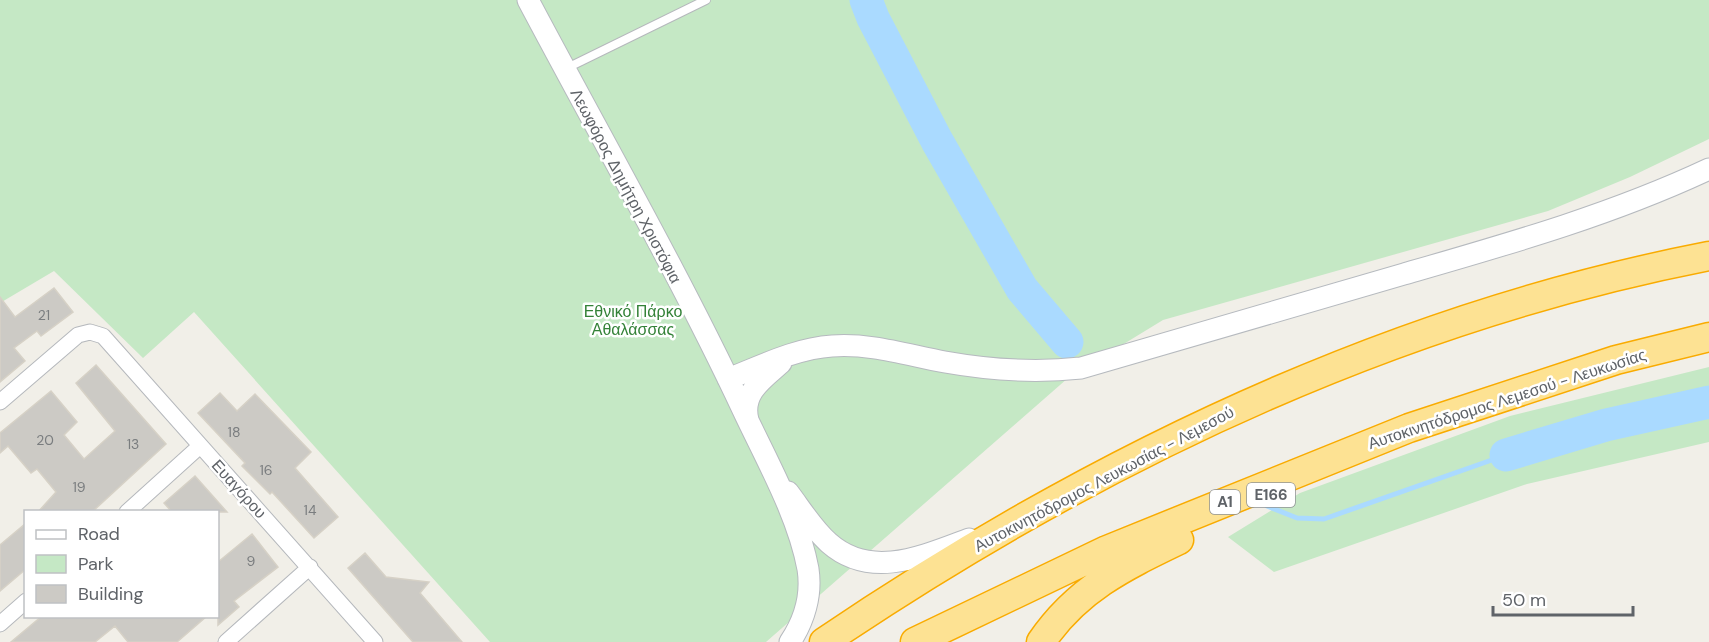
<svg xmlns="http://www.w3.org/2000/svg" width="1709" height="642" font-family="'DM Sans',sans-serif">
  <style>
    .green { fill: #c5e8c5 }
    .lines { fill: none; stroke-linecap: round; stroke-linejoin: round }
    .stream { stroke: #aadaff; stroke-width: 5 }
    .river { stroke: #aadaff; stroke-width: 33 }
    .building { fill: #cccac5; stroke: #d6d1c6; stroke-width: 1.5 }
    .lane-casing { stroke: #b5b8bc; stroke-width: 10 }
    .street-casing { stroke: #b5b8bc; stroke-width: 17 }
    .secondary-casing { stroke: #b6babf; stroke-width: 23 }
    .highway-casing { stroke: #f9ab00; stroke-width: 31 }
    .lane { stroke: #fff; stroke-width: 8 }
    .street { stroke: #fff; stroke-width: 15 }
    .secondary { stroke: #fff; stroke-width: 21 }
    .highway { stroke: #fde293; stroke-width: 28 }
    .labels { text-anchor: middle; dominant-baseline: central; stroke-width: 5; stroke-linejoin: round; paint-order: stroke }
    .number-label { font-size: 14px; fill: #7a7d7f }
    .shield { fill: #fff; stroke: #8f9295; stroke-width: 1.5 }
    .shield-label { font-size: 15px; font-weight: bold; fill: #5f6368 }
    .street-label { font-size: 16px; fill: #5f6368; stroke: #fff }
    .park-label { font-size: 16px; fill: #348238; stroke: #fff }
  </style>
  <rect width="100%" height="100%" fill="#f1efe8"/>
  <path class="green" d="M 0,0 L 1709,0 L 1709,139 L 1630,177 L 1548,211 L 1163,320 L 1068,378 L 766,642 L 490,642 L 194,312 L 143,358 L 54,271 L 0,303 Z
    M 1709,367 L 1709,442 L 1527,484 L 1274,572 L 1228,537 L 1300,493 L 1510,416 Z"/>
  <g class="lines">
    <path class="stream" d="M 1267,506 L 1297,518 L 1324,519 L 1506,455"/>
    <path class="river" d="M 866,0 L 873,18 L 937,141 L 1022,289 L 1067,342
      M 1506,455 L 1606,425 L 1709,402"/>
  </g>
  <path class="building" d="M 54,288 L 73,312 L 41,336 L 37,331 L 14,348 L 25,361 L 0,382 L 0,297 L 15,317 Z
    M 96,365 L 166,444 L 92,512 L 38,512 L 56,492 L 37,469 L 31,473 L 8,446 L 0,453 L 0,433 L 51,391 L 77,422 L 64,435 L 84,459 L 115,431 L 76,383 Z
    M 220,393 L 237,411 L 255,394 L 311,452 L 295,468 L 338,517 L 314,538 L 272,492 L 270,494 L 242,466 L 245,463 L 198,413 Z
    M 195,476 L 227,512 L 172,512 L 164,503 Z
    M 26,523 L 26,569 L 0,591 L 0,545 Z
    M 252,534 L 278,567 L 234,601 L 239,607 L 218,625 L 218,562 Z
    M 365,553 L 386,577 L 429,582 L 420,593 L 462,642 L 413,642 L 348,568 Z
    M 42,616 L 207,616 L 177,642 L 128,642 L 115,626 L 95,642 L 11,642 Z"/>
  <g class="lines">
    <g class="lane-casing">
      <path id="lane" d="M 567,68 L 706,0"/>
    </g>
    <g class="street-casing">
      <path id="street" d="M 0,402 L 78,335 L 90,332 L 103,336 L 375,642
        M 127,512 L 200,446
        M 0,624 L 26,601
        M 226,642 L 310,567"/>
    </g>
    <g class="secondary-casing">
      <path id="secondary" d="M 528,0 C 600,136 677,270 743,410 C 766,459 798,515 808,569 C 812,595 804,621 790,642
        M 728,379 C 761,366 797,348 832,346 C 870,343 907,355 945,362 C 990,370 1035,373 1081,368 C 1188,336 1296,305 1404,274 C 1508,244 1611,215 1709,169
        M 748,420 C 741,393 763,379 781,363
        M 788,492 C 801,509 813,529 829,543 C 871,580 923,556 969,539"/>
    </g>
    <g class="highway-casing">
      <path id="highway" d="M 824,642 C 1092,461 1390,318 1709,256
        M 915,642 L 1107,550 L 1409,428 L 1616,360 L 1709,337
        M 1041,642 C 1077,589 1123,567 1179,540"/>
    </g>
    <use href="#lane" class="lane"/>
    <use href="#street" class="street"/>
    <use href="#secondary" class="secondary"/>
    <use href="#highway" class="highway"/>
  </g>
  <g class="labels">
    <g class="number-label">
      <text x="44" y="315">21</text>
      <text x="234" y="432">18</text>
      <text x="45" y="440">20</text>
      <text x="133" y="444">13</text>
      <text x="266" y="470">16</text>
      <text x="79" y="487">19</text>
      <text x="310" y="510">14</text>
      <text x="251" y="561">9</text>
    </g>
    <g class="shield">
      <rect x="1247" y="483" width="48" height="24" rx="4.5"/>
      <rect x="1210" y="490" width="30" height="24" rx="4.5"/>
    </g>
    <g class="shield-label">
      <text x="1271" y="495">E166</text>
      <text x="1225" y="502">A1</text>
    </g>
    <g class="street-label">
      <text transform="translate(626 186) rotate(62)">Λεωφόρος Δημήτρη Χριστόφια</text>
      <text transform="translate(1507 399) rotate(-18)">Αυτοκινητόδρομος Λεμεσού - Λευκωσίας</text>
      <text transform="translate(1104 479) rotate(-28)">Αυτοκινητόδρομος Λευκωσίας - Λεμεσού</text>
      <text transform="translate(239 489) rotate(48)">Ευαγόρου</text>
    </g>
    <g class="park-label">
      <text x="633" y="311">Εθνικό Πάρκο<tspan x="633" dy="18">Αθαλάσσας</tspan></text>
    </g>
  </g>
  <rect x="24" y="510" width="195" height="108" fill="#ffffff" stroke="#bfc1c3" stroke-width="1.5"/>
  <rect x="36" y="530" width="30" height="9" fill="#ffffff" stroke="#bfc1c3" stroke-width="1.5"/>
  <text x="78" y="540" font-size="18" fill="#5f6368">Road</text>
  <rect x="36" y="555" width="30" height="18" fill="#c5e8c5" stroke="#bfc1c3" stroke-width="1.5"/>
  <text x="78" y="570" font-size="18" fill="#5f6368">Park</text>
  <rect x="36" y="585" width="30" height="18" fill="#cccac5" stroke="#bfc1c3" stroke-width="1.5"/>
  <text x="78" y="600" font-size="18" fill="#5f6368">Building</text>
  <path d="M1493 606v9h140v-9" fill="none" stroke="#5f6368" stroke-width="3"/>
  <text x="1502" y="606" font-size="18" fill="#5f6368" stroke="#ffffff" stroke-width="4.5" paint-order="stroke">50 m</text>
</svg>
